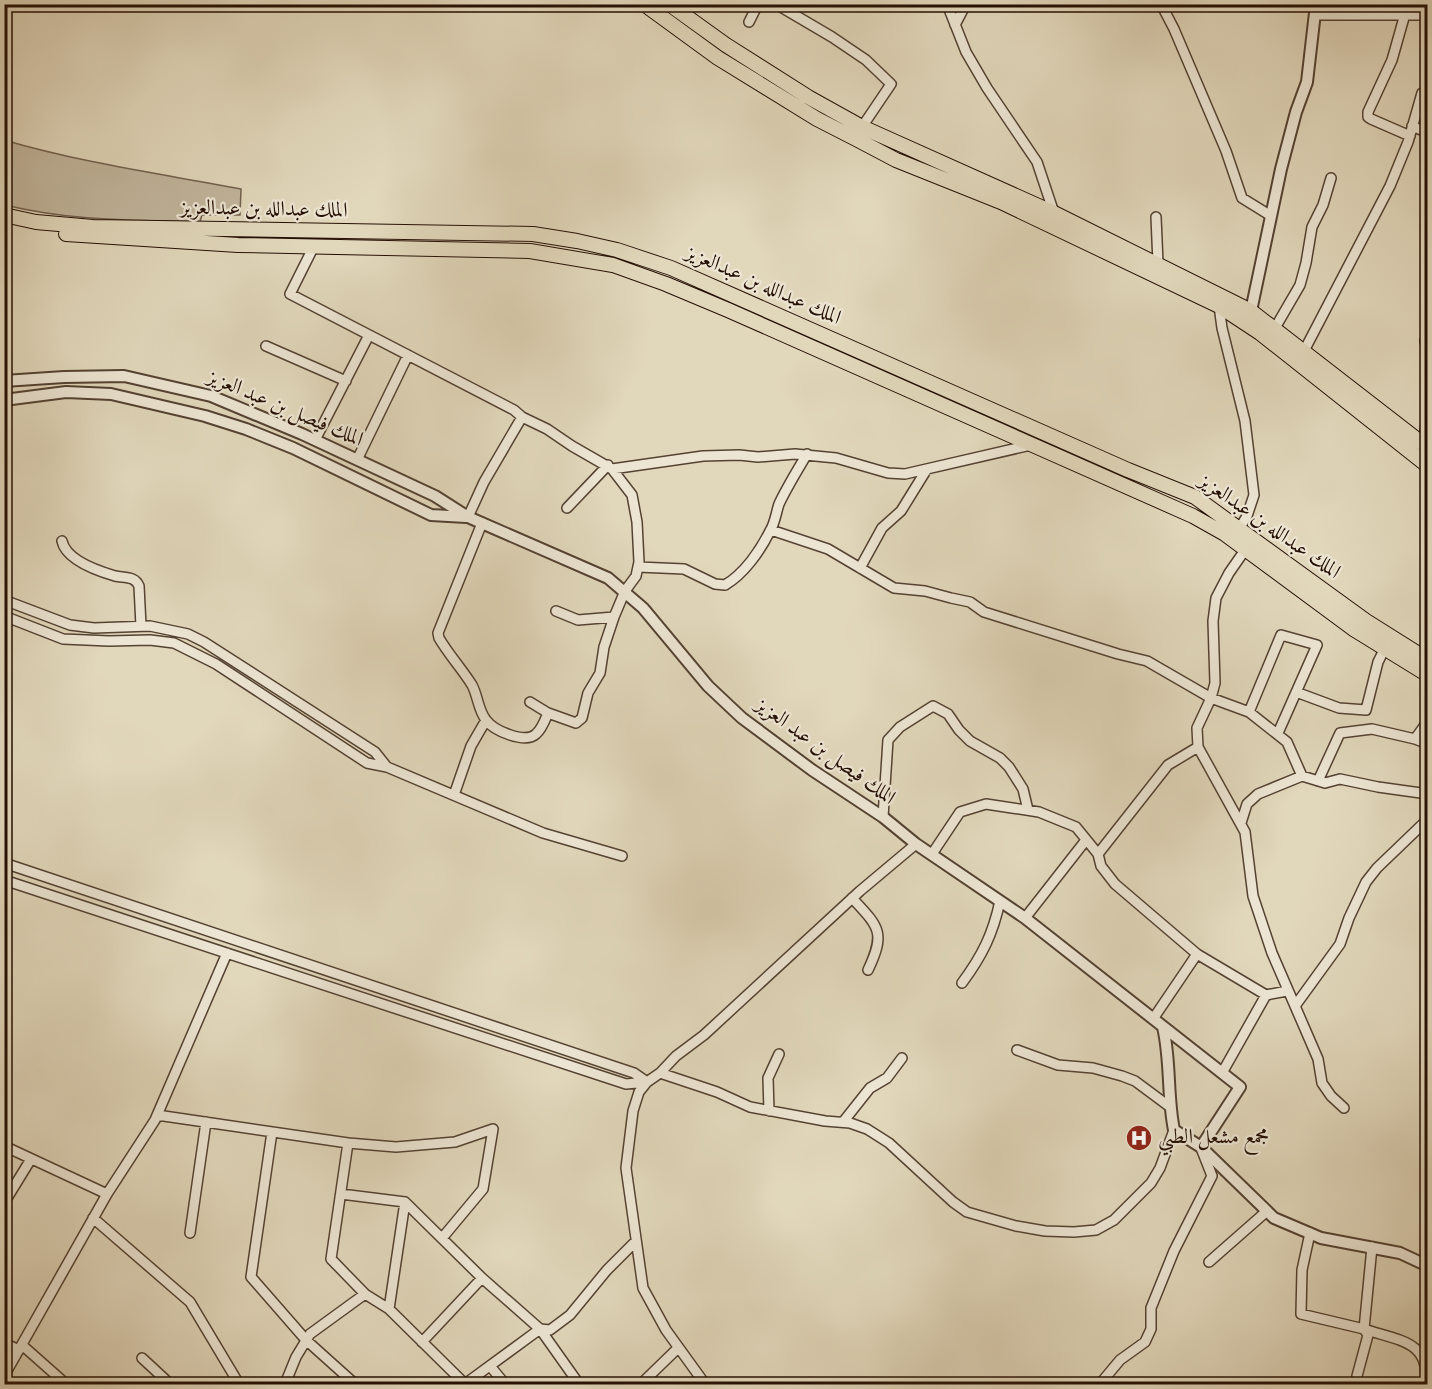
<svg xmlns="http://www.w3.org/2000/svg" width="1432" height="1389" font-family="'Sorts Mill Goudy',Amiri,serif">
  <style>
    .green { fill: #c1b59c; stroke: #736250; stroke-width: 1.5 }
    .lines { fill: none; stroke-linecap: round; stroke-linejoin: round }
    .minor-casing { stroke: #544232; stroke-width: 12 }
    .tertiary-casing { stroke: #544232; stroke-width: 14 }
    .primary-casing { stroke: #251005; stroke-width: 16 }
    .minor { stroke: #ece5d3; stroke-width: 9 }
    .tertiary { stroke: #ece5d3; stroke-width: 10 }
    .primary { stroke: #e1d7bb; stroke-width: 14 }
    .labels { text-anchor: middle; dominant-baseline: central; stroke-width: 4.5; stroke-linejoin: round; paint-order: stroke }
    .street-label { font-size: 21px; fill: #251005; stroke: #ece5d3 }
    .poi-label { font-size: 21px; fill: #251005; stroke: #ece5d3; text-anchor: start }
  </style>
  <rect width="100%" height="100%" fill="#e1d7bb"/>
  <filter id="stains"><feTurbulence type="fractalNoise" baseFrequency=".00333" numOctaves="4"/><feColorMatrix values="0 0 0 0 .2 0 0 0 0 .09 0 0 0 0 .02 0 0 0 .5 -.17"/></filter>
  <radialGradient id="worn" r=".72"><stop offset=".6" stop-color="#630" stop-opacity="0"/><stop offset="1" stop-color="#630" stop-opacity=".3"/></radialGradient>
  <path class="green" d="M 4,140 C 82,163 162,174 241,189 L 240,215 L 202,215 L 200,222 C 132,220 70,221 5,205 Z"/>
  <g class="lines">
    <g class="minor-casing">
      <path id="minor" d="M 776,4 L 832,37 L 866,60 L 891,84 L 862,127
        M 947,4 L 966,52 L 987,88 L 1037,162 L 1054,213
        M 1161,4 L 1174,29 L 1226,151 L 1242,198 L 1271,216
        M 1405,14 L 1392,60 L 1368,112 L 1368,117 L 1371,119 L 1410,136
        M 1315,15 L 1428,15
        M 749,22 L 758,4
        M 955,25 L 966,4
        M 1412,126 L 1428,133
        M 1156,217 L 1158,263
        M 314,246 L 290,294 L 514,410 L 522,417
        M 1219,306 L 1222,328 L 1245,421 L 1254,495 L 1247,516 L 1239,529
        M 1275,328 L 1300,285 L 1306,263 L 1312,227 L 1323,205 L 1331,178
        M 1428,330 L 1425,341 L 1428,353
        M 266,346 L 346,381
        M 1304,351 L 1390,186 L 1408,142 L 1422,93
        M 315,440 L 369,335
        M 1423,445 L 1428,411
        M 357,460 L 408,355
        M 567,508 L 608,465
        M 468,517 L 484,482 L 522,417 L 547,429 L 572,446 L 612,469 L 703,456 L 739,455 L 758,457 L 795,454 L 836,458 L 888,473 L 905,474 L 1031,445
        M 482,523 L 438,633 L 439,638 C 449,655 462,669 472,685 C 478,696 478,710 486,720 C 494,731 525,744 536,734 C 542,729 545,720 548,713
        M 771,530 L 828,549 L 894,588 L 925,591 L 951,598 L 970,602 L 984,612 L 1118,654 L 1147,661 L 1211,698 L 1249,712 L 1287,742 L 1302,776 L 1258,794 L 1247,804 L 1241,823
        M 62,541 C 66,560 98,571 115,576 C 125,578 135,576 139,586 L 141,626
        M 1245,550 L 1229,573 L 1216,598 L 1213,621 L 1215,683 L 1211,698 L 1197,728 L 1198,747 L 1245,832 L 1253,896 L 1272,953 L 1318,1059 L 1322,1083 L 1331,1096 L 1344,1108
        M 638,567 L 684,569 L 715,584 L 725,585 C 744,574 760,551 770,531 C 775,523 776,513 779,504 C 787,487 797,471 807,454
        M 860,568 L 882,528 L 901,511 L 927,469
        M 4,600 L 70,625 L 94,628 L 150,626 L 188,634 L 204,642 L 375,752 L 387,767 L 367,763 L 216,664 L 174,643 L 150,640 L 109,641 L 63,639 L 4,616
        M 556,611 L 578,620 L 614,617
        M 1296,692 L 1339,708 L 1366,710 L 1378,662 L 1385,648
        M 530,702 L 548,713 L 576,723 L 582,718 L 588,693 L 600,673 L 604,647 L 614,617 L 625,591 L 636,576 L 639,562 L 637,522 L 632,495 L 612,469
        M 1249,712 L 1281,635 L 1317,645 L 1278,733
        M 1415,739 L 1428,744
        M 387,767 L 543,833 L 622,856
        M 1302,776 L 1325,783 L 1340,779 L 1378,787 L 1428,794
        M 1318,781 L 1340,733 L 1372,729 L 1415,739 L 1428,721
        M 454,795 L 471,746 L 486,720
        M 883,817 L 888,740 L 900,727 L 933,706 L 948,714 L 959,730 L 970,741 L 1000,758 L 1009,767 L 1023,789 L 1028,810
        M 932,854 L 960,812 L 986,804 L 1039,812 L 1076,827 L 1098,854 L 1101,866 L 1115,884 L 1197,954 L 1266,995 L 1287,991
        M 1098,854 L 1168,765 L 1198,747
        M 4,863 L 634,1073 L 647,1082
        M 4,880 L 626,1084 L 647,1082
        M 852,898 C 879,927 886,932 868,970
        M 1025,918 L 1086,840
        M 962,983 C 982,956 993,934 1000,901
        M 1295,1006 L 1340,944 L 1349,918 L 1366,882 L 1377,868 L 1428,819
        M 1153,1019 L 1197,954
        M 1017,1050 L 1058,1065 L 1093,1068 L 1122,1076 L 1135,1081 L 1170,1107
        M 660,1073 L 717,1092 L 750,1107 L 825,1121 L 850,1123 L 867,1129 L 889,1143 L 953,1202 L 967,1212 L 1016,1226 L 1045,1231 L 1074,1232 L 1096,1230 L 1114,1220 L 1151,1183 L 1160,1168 L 1174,1130
        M 1222,1073 L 1266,995
        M 769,1111 L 768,1078 L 779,1054
        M 157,1115 L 348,1143 L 331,1259 L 365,1294 L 310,1334 L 296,1357 L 285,1384
        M 843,1122 L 870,1088 L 887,1078 L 902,1058
        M 272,1132 L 251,1277 L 306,1340 L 355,1384
        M 348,1143 L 396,1147 L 455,1142 L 493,1129 L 483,1189 L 443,1237
        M 4,1146 L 107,1194
        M 341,1194 L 405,1202 L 482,1278 L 540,1329 L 465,1384
        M 4,1203 L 31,1159
        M 93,1218 L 190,1302 L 239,1384
        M 190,1233 L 206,1122
        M 1310,1233 L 1302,1270 L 1301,1314 L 1364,1329 L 1372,1247
        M 1209,1262 L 1267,1211
        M 365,1294 L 389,1309 L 465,1384
        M 389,1309 L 405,1202
        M 540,1329 L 550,1330 L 570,1315 L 607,1270 L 635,1242
        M 540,1329 L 579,1384
        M 422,1342 L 482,1278
        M 4,1343 L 19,1350
        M 22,1345 L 66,1384
        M 142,1358 L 170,1384
        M 490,1366 L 505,1384
        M 4,1376 L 107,1194 L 155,1120 L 227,953
        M 641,1384 L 678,1348
        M 705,1384 L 666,1330 L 643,1288 L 626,1168 L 633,1111 L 639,1092 L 647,1082 L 660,1073 L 676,1056 L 704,1035 L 860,891 L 916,844
        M 1100,1384 L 1120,1360 L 1145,1342 L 1151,1329 L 1151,1308 L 1174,1251 L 1212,1176 L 1201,1148
        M 1357,1384 L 1357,1376 L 1368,1335 L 1364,1329 C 1395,1340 1432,1340 1425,1384"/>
    </g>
    <g class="tertiary-casing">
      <path id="tertiary" d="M 1251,311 L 1281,169 L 1296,112 L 1307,82 L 1316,4
        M 4,381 L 64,377 L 124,376 L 211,396 L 302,434 L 435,496 L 468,517 L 608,578 L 643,608 L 708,686 L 742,718 L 812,770 L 883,817 L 916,844 L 1025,918 L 1240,1087 L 1201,1147
        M 4,400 L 66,392 L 111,394 L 205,416 L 246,429 L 293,448 L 431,515 L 466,517
        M 1163,1027 C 1171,1061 1167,1096 1174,1130 L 1201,1147 L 1274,1218 L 1321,1238 L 1400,1253 L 1428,1266"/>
    </g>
    <g class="primary-casing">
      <path id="primary" d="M 644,4 L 718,58 L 817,119 L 858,140 L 896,160 L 1001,202 L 1219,306 L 1260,333 L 1428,466
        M 669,4 L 726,45 L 808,97 L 862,127 L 1054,213 L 1251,311 L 1428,448
        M 4,215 L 36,222 L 93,227 L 533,234 L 577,241 L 617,250 L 671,268 L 1128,470 L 1195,497 L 1366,621 L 1428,660
        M 66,234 L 238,245 L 530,251 L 613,265 L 666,284 L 728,310 L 1193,516 L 1225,534 L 1355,630 L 1428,675"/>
    </g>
    <use href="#minor" class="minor"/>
    <use href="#tertiary" class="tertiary"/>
    <use href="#primary" class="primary"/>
  </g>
  <defs>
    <g id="hospital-disc" transform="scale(1.35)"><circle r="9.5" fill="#8f2418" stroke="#ece5d3"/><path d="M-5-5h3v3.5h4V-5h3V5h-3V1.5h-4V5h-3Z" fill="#fff"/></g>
  </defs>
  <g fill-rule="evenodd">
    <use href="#hospital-disc" x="1139" y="1138"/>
  </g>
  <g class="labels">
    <g class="street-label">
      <text transform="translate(264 210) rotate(1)">الملك عبدالله بن عبدالعزيز</text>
      <text transform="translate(763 286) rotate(24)">الملك عبدالله بن عبدالعزيز</text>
      <text transform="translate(285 409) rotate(23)">الملك فيصل بن عبد العزيز</text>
      <text transform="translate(1269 527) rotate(35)">الملك عبدالله بن عبدالعزيز</text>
      <text transform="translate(825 752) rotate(36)">الملك فيصل بن عبد العزيز</text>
    </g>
    <g class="poi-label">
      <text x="1158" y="1138">مجمع مشعل الطبي</text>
    </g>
  </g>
  <rect width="1432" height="1389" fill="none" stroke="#e1d7bb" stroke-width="24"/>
  <rect x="6" y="6" width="1420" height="1377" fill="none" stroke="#251005" stroke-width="3"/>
  <rect x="12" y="12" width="1408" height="1365" fill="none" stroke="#251005" stroke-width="1.5"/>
  <rect width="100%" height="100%" filter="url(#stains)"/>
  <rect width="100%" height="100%" fill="url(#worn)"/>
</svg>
